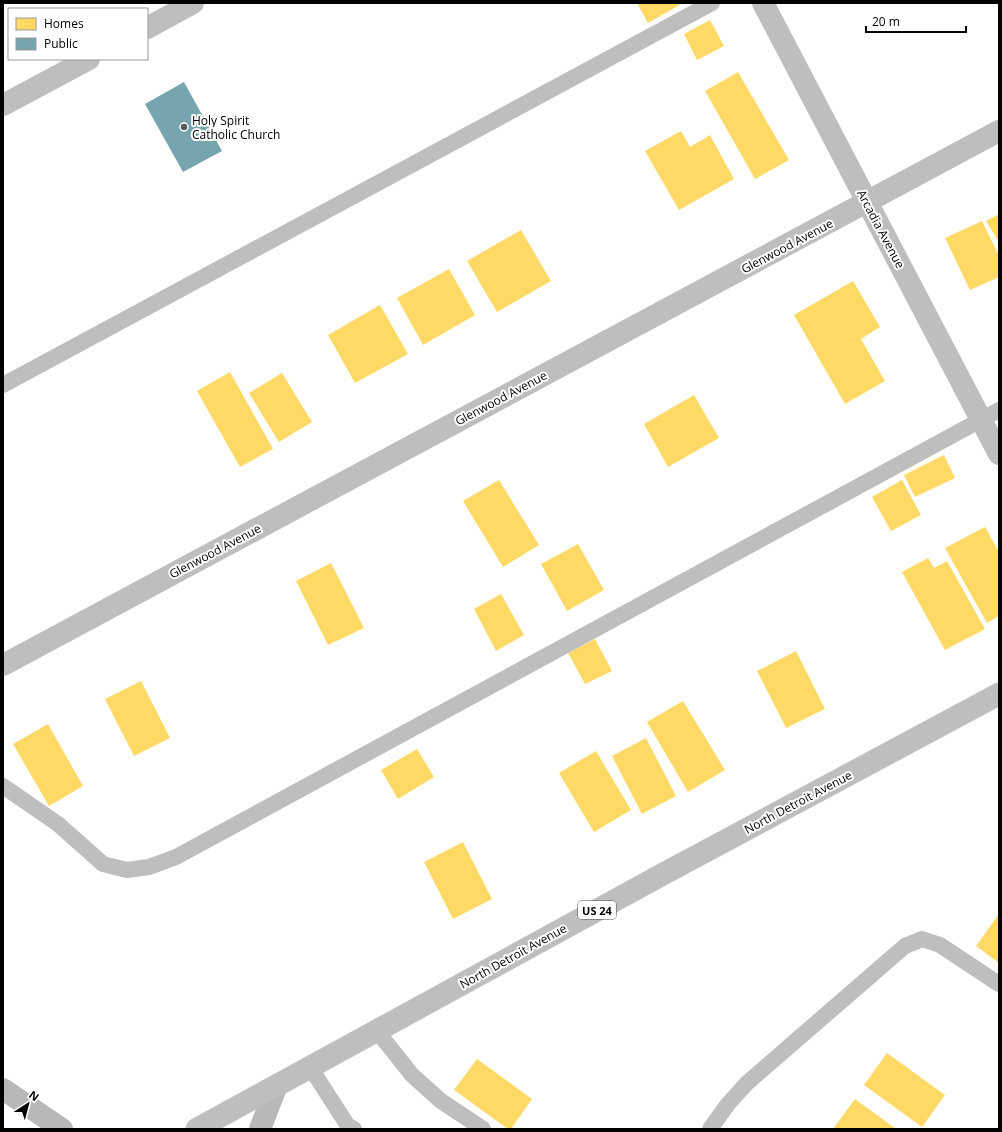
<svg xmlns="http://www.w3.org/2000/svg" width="1002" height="1132" font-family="'Open Sans',sans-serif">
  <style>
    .homes { fill: #ffd966 }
    .public { fill: #76a5af }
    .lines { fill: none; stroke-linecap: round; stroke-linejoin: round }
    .primary-casing { stroke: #dbdbdb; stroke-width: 23 }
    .lane { stroke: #bebebe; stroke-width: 16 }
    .street { stroke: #bebebe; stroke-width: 22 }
    .secondary { stroke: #b8b8b8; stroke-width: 22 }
    .primary { stroke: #bebebe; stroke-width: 22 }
    .poi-dot { fill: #595959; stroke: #fff; stroke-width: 1.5 }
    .labels { text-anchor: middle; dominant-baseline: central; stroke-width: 4; stroke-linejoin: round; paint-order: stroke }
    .shield { fill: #fff; stroke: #4c4c4c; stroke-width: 1 }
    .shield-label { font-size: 11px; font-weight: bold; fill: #000 }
    .poi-label { font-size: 12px; fill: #000; stroke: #fff; text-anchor: start }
    .street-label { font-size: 12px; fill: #000; stroke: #fff }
  </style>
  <rect width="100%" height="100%" fill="#fff"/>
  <path class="homes" d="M 637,3 L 683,3 L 648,23 Z
    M 710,20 L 724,46 L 697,60 L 684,34 Z
    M 738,72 L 789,160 L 755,179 L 705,91 Z
    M 681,131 L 690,147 L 710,135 L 734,179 L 679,210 L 645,151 Z
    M 999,214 L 999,242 L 986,221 Z
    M 982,221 L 999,256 L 999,277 L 970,290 L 945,238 Z
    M 521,230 L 551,281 L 497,312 L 467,261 Z
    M 449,269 L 475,315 L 423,345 L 397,298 Z
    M 853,281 L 880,327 L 861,339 L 885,381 L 845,404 L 794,315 Z
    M 380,305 L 408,354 L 355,383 L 328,335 Z
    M 230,372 L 273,449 L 240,467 L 197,391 Z
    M 282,373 L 312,422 L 279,442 L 249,393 Z
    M 694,395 L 719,438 L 668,467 L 644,424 Z
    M 944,455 L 955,478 L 915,497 L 904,475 Z
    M 499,480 L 539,545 L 503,567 L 463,501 Z
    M 902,480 L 921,515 L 891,531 L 872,497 Z
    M 985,527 L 999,552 L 999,616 L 987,623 L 945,548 Z
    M 578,544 L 604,590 L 567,611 L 541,564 Z
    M 928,558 L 934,568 L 947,561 L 985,629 L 945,650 L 902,572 Z
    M 331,563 L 364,628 L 328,645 L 296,581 Z
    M 501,594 L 524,635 L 496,651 L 474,609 Z
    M 595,639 L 612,671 L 585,684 L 568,653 Z
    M 796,651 L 825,709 L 786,728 L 757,671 Z
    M 141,681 L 170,738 L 134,756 L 105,699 Z
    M 683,701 L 725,770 L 688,792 L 647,722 Z
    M 48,724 L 83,786 L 49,806 L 13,744 Z
    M 646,738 L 676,796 L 642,814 L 612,756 Z
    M 417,749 L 434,777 L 398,799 L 381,770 Z
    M 596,751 L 631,810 L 594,832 L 559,773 Z
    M 463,842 L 492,899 L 453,919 L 424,862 Z
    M 999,914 L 999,963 L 976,946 Z
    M 887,1053 L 945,1095 L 922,1127 L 864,1085 Z
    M 477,1059 L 532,1099 L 511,1129 L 508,1129 L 454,1090 Z
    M 855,1099 L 896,1129 L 833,1129 Z"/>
  <path class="public" d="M 184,82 L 222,151 L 183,172 L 145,104 Z"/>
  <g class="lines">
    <g class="primary-casing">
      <path id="primary" d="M 197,1129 L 665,873 L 999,694"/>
    </g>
    <path class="lane" d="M 3,385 L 712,3
      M 3,786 L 58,824 L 103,864 L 127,870 L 149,867 L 176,857 L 999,410
      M 377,1031 L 412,1075 L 441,1101 L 483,1129
      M 310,1067 L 348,1126 L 354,1129
      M 710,1129 L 728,1104 L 747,1083 L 905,946 L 922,939 L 940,945 L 999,984"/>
    <path class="street" d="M 763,3 L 999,454
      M 147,28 L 193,3
      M 3,105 L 89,59
      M 3,665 L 999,131"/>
    <path class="secondary" d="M 3,1089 L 62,1129
      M 260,1129 L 277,1085"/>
    <use href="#primary" class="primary"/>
  </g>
  <circle class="poi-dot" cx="184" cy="127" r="4"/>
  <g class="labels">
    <rect class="shield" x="578" y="901" width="38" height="18" rx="3"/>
    <g class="shield-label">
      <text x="597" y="910">US 24</text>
    </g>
    <g class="poi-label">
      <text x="192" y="120">Holy Spirit<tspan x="192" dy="14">Catholic Church</tspan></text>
    </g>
    <g class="street-label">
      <text transform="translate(881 229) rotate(62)">Arcadia Avenue</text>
      <text transform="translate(787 246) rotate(-28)">Glenwood Avenue</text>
      <text transform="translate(501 398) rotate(-28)">Glenwood Avenue</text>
      <text transform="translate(215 551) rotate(-28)">Glenwood Avenue</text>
      <text transform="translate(798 802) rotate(-28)">North Detroit Avenue</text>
      <text transform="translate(513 956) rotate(-29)">North Detroit Avenue</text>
    </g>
  </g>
  <rect width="1002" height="1132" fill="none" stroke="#000000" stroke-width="8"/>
  <rect x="8" y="8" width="140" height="52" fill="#ffffff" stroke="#999999"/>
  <rect x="16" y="18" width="20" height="12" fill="#ffd966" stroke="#999999"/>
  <text x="44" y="28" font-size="12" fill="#000000">Homes</text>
  <rect x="16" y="38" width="20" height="12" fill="#76a5af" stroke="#999999"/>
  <text x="44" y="48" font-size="12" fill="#000000">Public</text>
  <g transform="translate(28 1104) rotate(36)" stroke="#ffffff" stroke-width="3" paint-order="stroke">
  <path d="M0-3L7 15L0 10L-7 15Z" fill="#000000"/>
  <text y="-6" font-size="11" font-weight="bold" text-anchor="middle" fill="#000000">N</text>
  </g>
  <path d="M866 26v6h100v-6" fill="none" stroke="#000000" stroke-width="2"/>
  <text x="872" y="26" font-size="12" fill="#000000" stroke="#ffffff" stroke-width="3" paint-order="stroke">20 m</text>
</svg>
